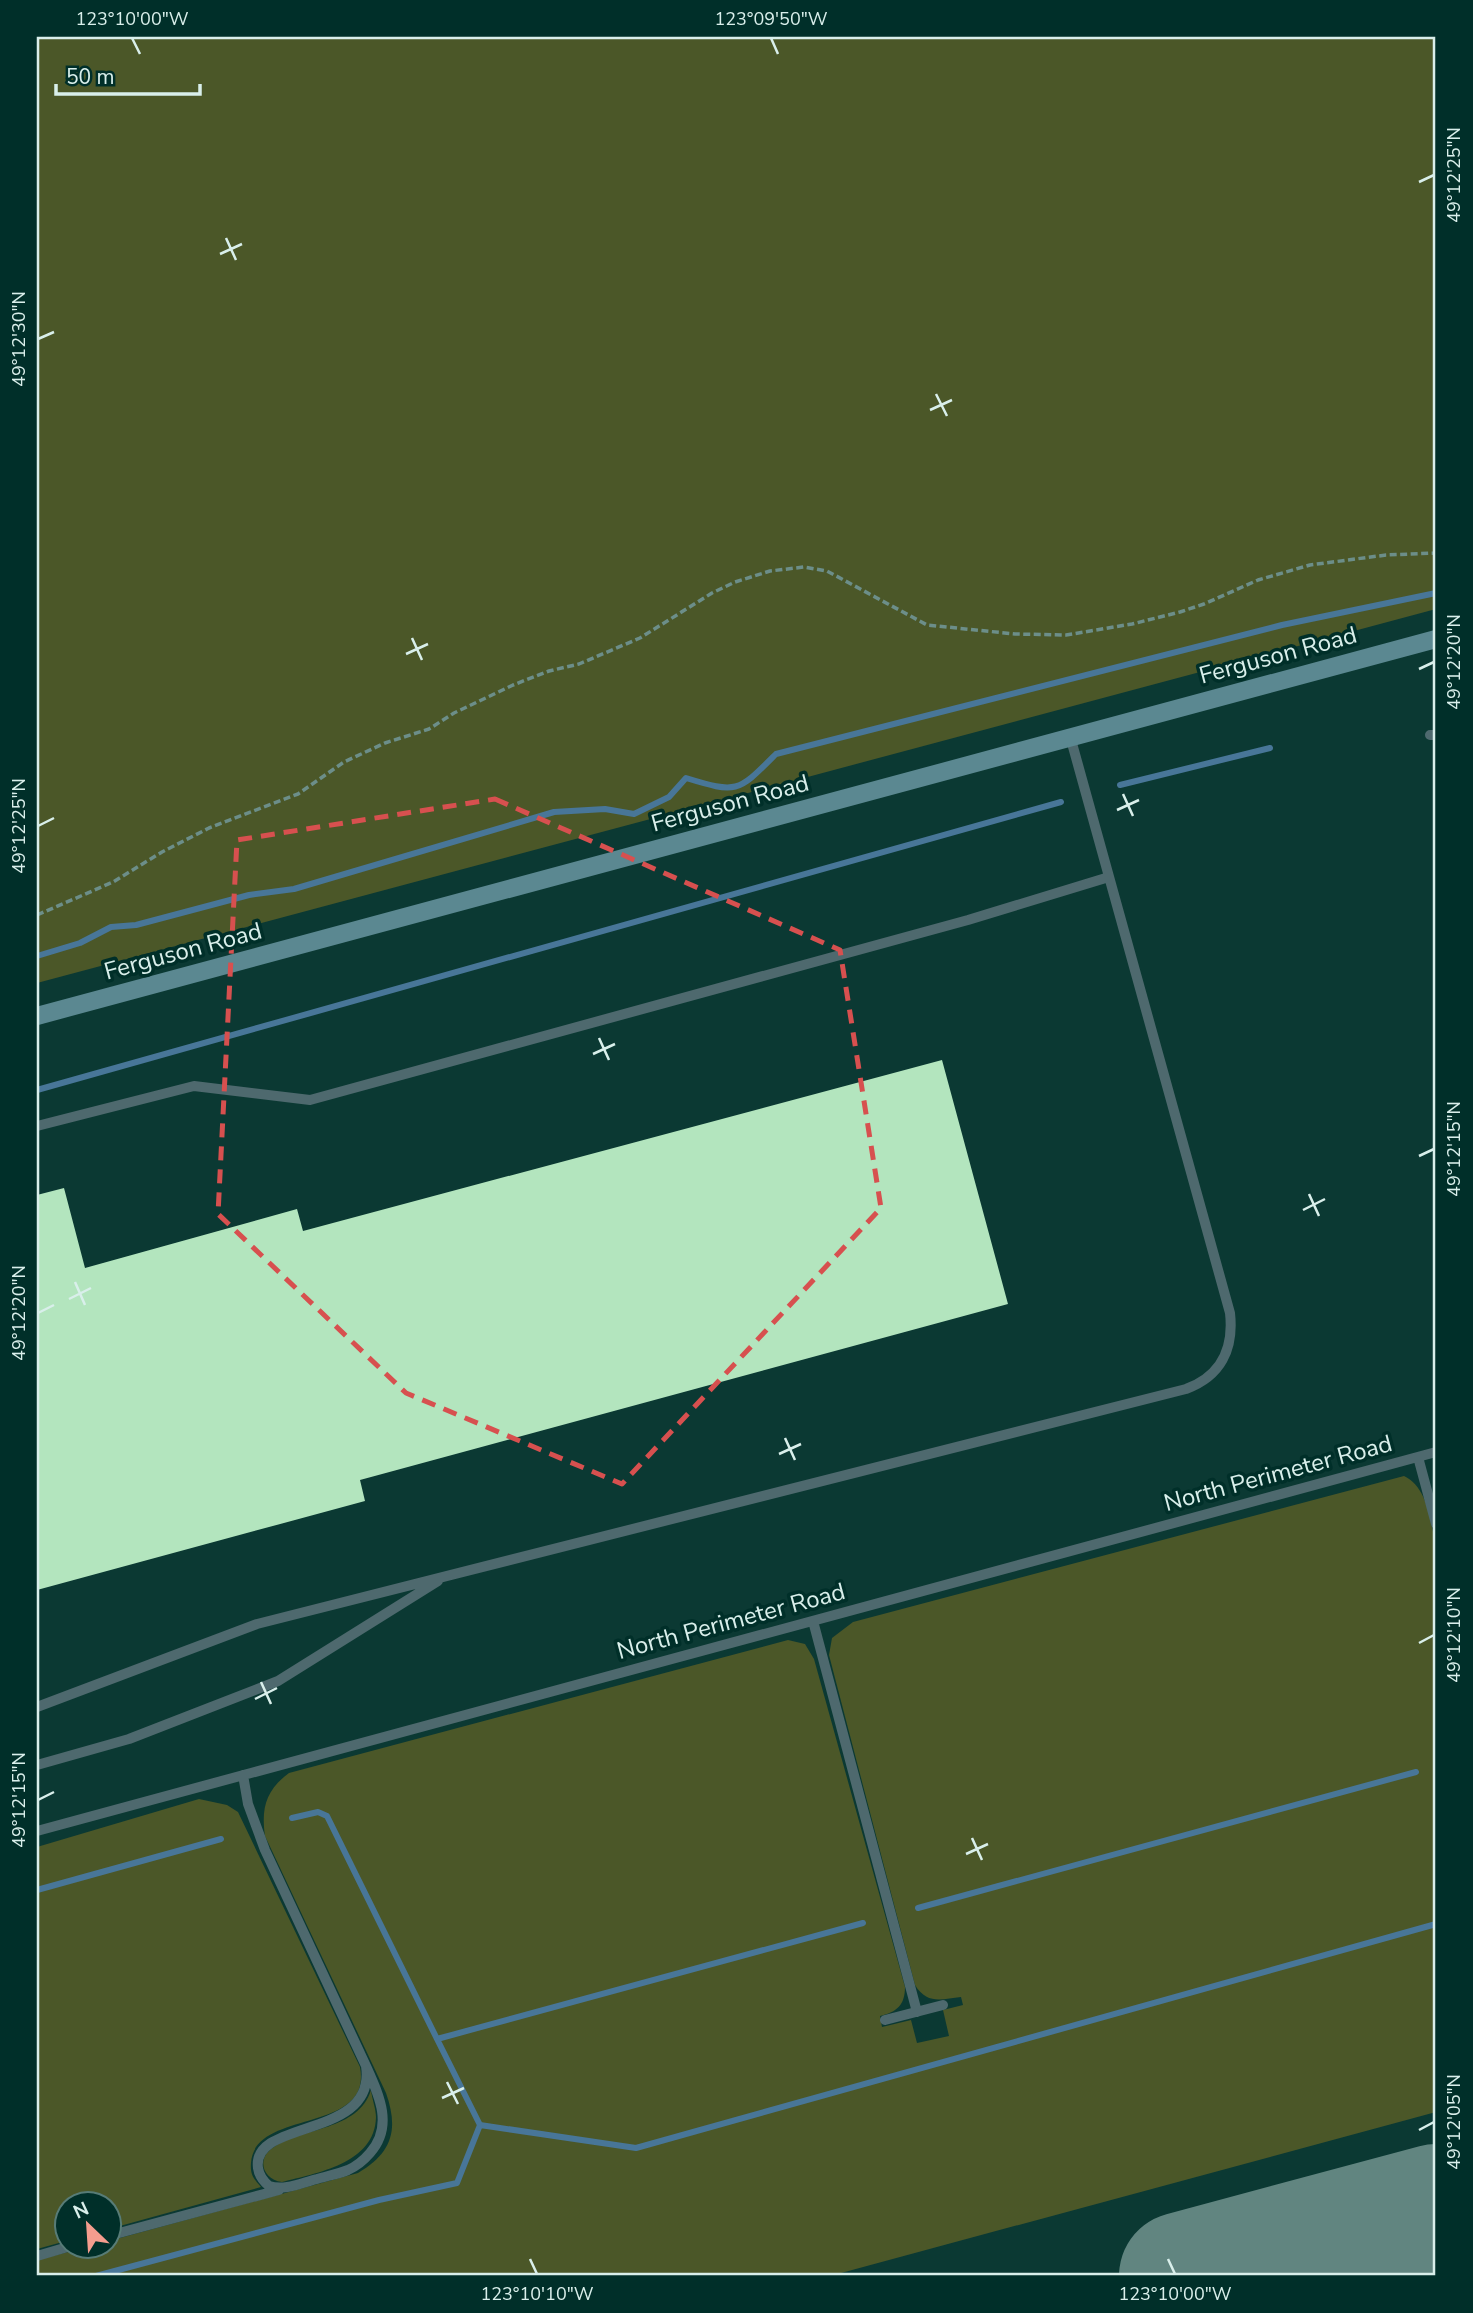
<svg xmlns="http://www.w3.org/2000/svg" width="1473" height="2313" font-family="'Nunito Sans',sans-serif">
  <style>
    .green { fill: #4b5728 }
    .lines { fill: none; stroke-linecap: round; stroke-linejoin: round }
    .stream { stroke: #487698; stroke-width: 6 }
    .runway { stroke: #618580; stroke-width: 128 }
    .building { fill: #b3e5be }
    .path { stroke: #6c8e89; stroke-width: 3.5; stroke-dasharray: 7 3.5; stroke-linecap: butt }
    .lane { stroke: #4e696e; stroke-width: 10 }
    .secondary { stroke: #5b8891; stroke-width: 18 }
    .marked { fill: none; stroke: #d7504f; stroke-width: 5; stroke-dasharray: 14 9; stroke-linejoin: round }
    .ticks { fill: none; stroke: #d9efeb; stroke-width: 2.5 }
    .labels { text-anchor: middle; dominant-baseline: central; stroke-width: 7; stroke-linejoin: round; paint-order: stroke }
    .street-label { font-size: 24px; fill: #d9efeb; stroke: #002f29 }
    .neatline { fill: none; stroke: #d9efeb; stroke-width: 2.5 }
    .ticks-label { font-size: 18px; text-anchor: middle; fill: #d9efeb }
  </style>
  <rect width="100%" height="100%" fill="#0b3933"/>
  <path class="green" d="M 37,37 L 1436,37 L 1436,609 L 37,983 Z
    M 1404,1476 C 1428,1487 1430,1522 1436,1545 L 1436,2112 L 830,2276 L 37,2276 L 37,2260 L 88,2247 L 108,2246 L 109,2241 L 358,2173 C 392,2153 399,2130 386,2093 L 265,1836 C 261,1808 266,1790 289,1773 L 788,1640 L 805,1644 L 814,1659 L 905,1987 C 905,2005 897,2012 880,2016 L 882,2027 L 911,2020 L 917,2043 L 949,2036 L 943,2010 L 963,2005 L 961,1997 C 942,1999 927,2005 915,1985 L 829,1655 L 832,1638 L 853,1622 Z
    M 199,1799 L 227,1805 L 238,1812 L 360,2067 C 373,2135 254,2108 251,2163 C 250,2175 254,2179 261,2187 L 109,2229 L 108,2204 L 66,2204 L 66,2241 L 37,2249 L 37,1847 Z
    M 371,2090 C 372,2099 376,2109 376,2117 C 375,2164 316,2173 282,2182 C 262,2179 256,2158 274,2147 C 303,2127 358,2131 371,2090 Z"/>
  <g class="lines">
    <path class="stream" d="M 1120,785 L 1270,748
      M 37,956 L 80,943 L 111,927 L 136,925 L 249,895 L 294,889 L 554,812 L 605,809 L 634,814 L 669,797 L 686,778 C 738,794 738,792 776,754 L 1282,625 L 1436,593
      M 37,1090 L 1061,802
      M 292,1818 L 318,1812 L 327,1816 L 437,2039 L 863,1923
      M 37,1890 L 221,1839
      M 918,1908 L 1416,1772
      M 437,2039 L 480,2125 L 636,2148 L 1436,1924
      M 96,2276 L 379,2200 L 457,2183 L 480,2125"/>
    <path class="runway" d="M 1183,2276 L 1436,2208"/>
  </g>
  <path class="building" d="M 942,1060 L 1008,1304 L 360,1480 L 365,1501 L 37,1590 L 37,1195 L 64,1188 L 85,1268 L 297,1209 L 303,1231 Z"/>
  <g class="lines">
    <path class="path" d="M 37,915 L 113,882 L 162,852 L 209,828 L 298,794 L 344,762 L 385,743 L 429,729 L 454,713 L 513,685 L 549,671 L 579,664 L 640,638 L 712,593 L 735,582 L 770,571 L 804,567 L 827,571 L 927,625 L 1015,634 L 1066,635 L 1132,624 L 1180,612 L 1204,604 L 1258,580 L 1310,565 L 1386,555 L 1436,553"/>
    <path class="lane" d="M 1430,735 L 1436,735
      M 37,1126 L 194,1086 L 310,1100 L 968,920 L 1109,877
      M 1418,1457 L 1436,1524
      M 813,1621 L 917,2012
      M 37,1707 L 257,1624 L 1186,1389 C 1221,1376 1234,1349 1230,1313 L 1070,736
      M 37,1765 L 129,1739 L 278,1681 L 438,1581
      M 243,1775 L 248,1804 L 265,1850 L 366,2066 C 379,2095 394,2126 370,2153 C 364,2160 357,2166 348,2170 C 338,2174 327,2176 317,2179 C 301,2183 285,2191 269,2186 C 263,2181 259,2175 258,2168 C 251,2118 377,2140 366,2066
      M 37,1831 L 1436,1452
      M 885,2020 L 943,2005
      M 108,2236 L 279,2190
      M 37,2256 L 71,2246"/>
    <path class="secondary" d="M 37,1016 L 1436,639"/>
  </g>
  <path class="marked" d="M 495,799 L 840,950 L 881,1208 L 622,1484 L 406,1393 L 218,1214 L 237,840 Z"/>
  <path class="ticks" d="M 132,38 L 140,54M 771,38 L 778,54M 1419,182 L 1434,175M 226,238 L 236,260M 220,254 L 242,244M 38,339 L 54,332M 936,394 L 947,416M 930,410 L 952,400M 412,638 L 422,660M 406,654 L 428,644M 1419,669 L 1434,662M 1123,794 L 1133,816M 1117,810 L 1139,800M 38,826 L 54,818M 599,1038 L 609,1060M 593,1054 L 615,1044M 1419,1156 L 1434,1149M 1309,1194 L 1319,1216M 1303,1210 L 1325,1199M 75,1282 L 85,1305M 69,1299 L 91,1288M 38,1313 L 54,1305M 785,1438 L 795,1460M 779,1454 L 801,1444M 1419,1643 L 1434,1635M 261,1682 L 271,1704M 255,1699 L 277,1688M 38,1800 L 54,1792M 972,1838 L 982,1860M 966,1854 L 988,1844M 447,2082 L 458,2104M 442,2098 L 464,2088M 1419,2130 L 1434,2122M 530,2259 L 537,2274M 1168,2259 L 1175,2274"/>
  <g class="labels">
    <g class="street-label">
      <text transform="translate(1278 655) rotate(-15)">Ferguson Road</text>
      <text transform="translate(730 803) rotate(-15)">Ferguson Road</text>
      <text transform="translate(183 951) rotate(-15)">Ferguson Road</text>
      <text transform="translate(1278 1473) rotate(-15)">North Perimeter Road</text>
      <text transform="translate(731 1621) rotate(-15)">North Perimeter Road</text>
    </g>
  </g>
  <rect width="1473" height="2313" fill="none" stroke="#002f29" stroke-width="77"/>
  <g transform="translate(88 2225) rotate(335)"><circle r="33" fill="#002f29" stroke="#577c77" stroke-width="2"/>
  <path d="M0-5L12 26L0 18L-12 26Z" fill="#f59d8e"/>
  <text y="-10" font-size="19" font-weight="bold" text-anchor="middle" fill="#d9efeb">N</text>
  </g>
  <path d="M56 84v10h144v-10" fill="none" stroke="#d9efeb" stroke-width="3.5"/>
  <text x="66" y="84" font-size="21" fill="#d9efeb" stroke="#002f29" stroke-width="5" paint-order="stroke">50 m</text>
  <rect x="38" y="38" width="1396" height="2236" class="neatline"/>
  <g class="ticks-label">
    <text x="132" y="25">123°10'00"W</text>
    <text x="771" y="25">123°09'50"W</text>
    <text transform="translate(1454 175) rotate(-90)" y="6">49°12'25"N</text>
    <text transform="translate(19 339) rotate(-90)" y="6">49°12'30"N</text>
    <text transform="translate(1454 662) rotate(-90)" y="6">49°12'20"N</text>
    <text transform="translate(19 826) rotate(-90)" y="6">49°12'25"N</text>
    <text transform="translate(1454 1149) rotate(-90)" y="6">49°12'15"N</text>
    <text transform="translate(19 1313) rotate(-90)" y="6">49°12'20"N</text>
    <text transform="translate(1454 1635) rotate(-90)" y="6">49°12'10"N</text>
    <text transform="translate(19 1800) rotate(-90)" y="6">49°12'15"N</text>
    <text transform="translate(1454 2122) rotate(-90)" y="6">49°12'05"N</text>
    <text x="537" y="2300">123°10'10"W</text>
    <text x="1175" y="2300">123°10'00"W</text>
  </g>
</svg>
